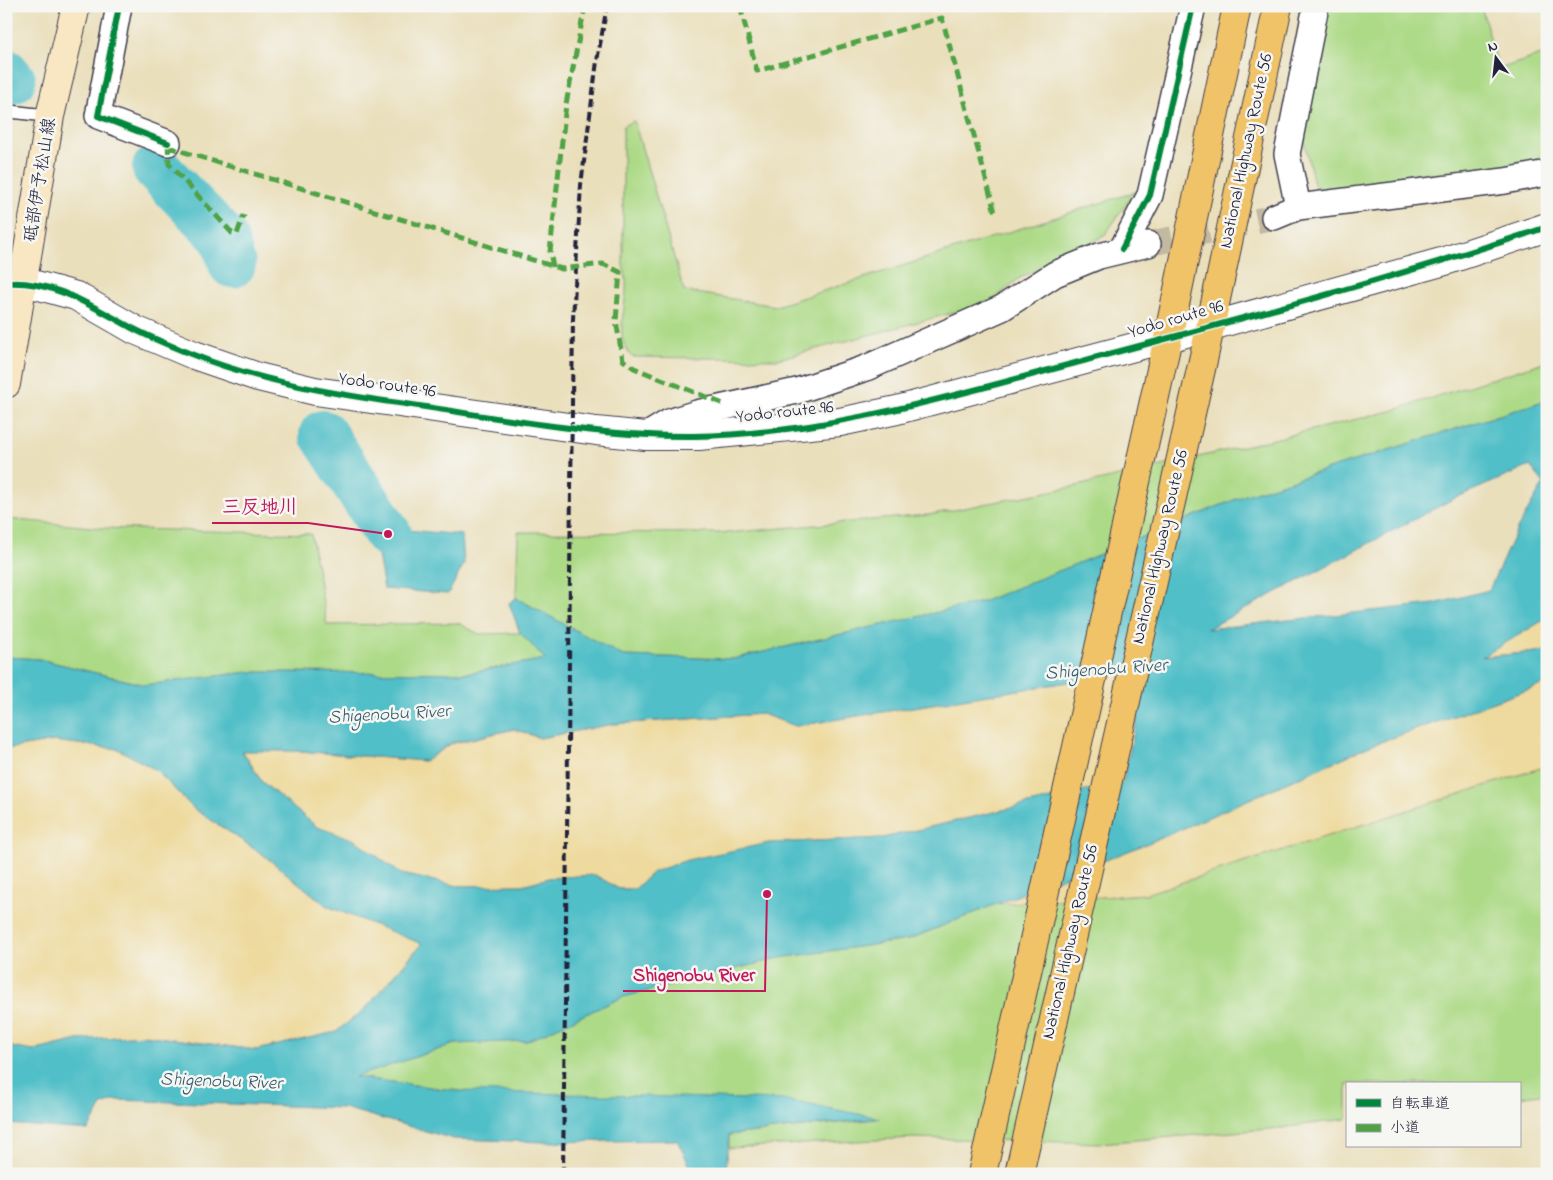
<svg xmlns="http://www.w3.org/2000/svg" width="1553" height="1180" font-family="'Indie Flower','Klee One',sans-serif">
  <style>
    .green { fill: #adda87; stroke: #687e61 }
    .sand { fill: #eeda9e; stroke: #887e6c }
    .water { fill: #51bfc8; stroke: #3a7082; fill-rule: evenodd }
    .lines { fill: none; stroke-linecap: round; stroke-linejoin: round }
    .river { stroke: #51bfc8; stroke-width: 48 }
    .minor-tunnel { stroke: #c2b9a1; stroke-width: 25; stroke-dasharray: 25 12; stroke-linecap: butt }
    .service-casing { stroke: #403e4e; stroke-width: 15 }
    .minor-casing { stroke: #403e4e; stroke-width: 28 }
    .tertiary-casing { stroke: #403e4e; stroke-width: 30 }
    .secondary-casing { stroke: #403e4e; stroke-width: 30 }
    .trunk-casing { stroke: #403e4e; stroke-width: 30 }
    .service { stroke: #fff; stroke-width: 12 }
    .minor { stroke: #fff; stroke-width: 25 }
    .tertiary { stroke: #fff; stroke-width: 28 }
    .secondary { stroke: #f9e7c3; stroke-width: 28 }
    .trunk { stroke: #f0c369; stroke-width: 28 }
    .rail { stroke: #22223b; stroke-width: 4; stroke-dasharray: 8 4; stroke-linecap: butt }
    .quiet { stroke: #50a245; stroke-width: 5; stroke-dasharray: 10 5; stroke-linecap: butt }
    .cycleway-casing { stroke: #f6f6f2; stroke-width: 9 }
    .cycleway { stroke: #00873e; stroke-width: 6 }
    .labels { text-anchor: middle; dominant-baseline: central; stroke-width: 5; stroke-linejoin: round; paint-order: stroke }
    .street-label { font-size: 18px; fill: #22223b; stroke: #f6f6f2 }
    .water-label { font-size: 19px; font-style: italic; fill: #32596c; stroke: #f6f6f2 }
    .leader { fill: none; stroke: #c2185b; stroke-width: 2 }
    .callout-dot { fill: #c2185b; stroke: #f6f6f2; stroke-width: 2 }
    .callout-label { font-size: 19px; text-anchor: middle; font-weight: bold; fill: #c2185b; stroke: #f6f6f2; stroke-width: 5; stroke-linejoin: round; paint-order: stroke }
  </style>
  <rect width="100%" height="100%" fill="#f6f6f2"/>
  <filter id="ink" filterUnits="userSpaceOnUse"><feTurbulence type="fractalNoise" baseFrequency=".02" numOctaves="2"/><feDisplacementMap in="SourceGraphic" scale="10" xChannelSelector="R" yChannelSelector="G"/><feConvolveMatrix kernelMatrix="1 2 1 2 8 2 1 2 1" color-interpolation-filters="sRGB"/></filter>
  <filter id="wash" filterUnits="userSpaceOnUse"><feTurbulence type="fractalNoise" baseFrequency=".0096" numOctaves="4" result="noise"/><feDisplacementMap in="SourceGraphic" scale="20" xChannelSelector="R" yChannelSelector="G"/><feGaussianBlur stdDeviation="1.12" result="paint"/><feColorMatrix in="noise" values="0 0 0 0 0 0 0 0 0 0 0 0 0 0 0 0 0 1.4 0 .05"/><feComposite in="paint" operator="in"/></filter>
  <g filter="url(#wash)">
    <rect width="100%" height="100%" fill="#eadfbb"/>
    <path class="green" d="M 1326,6 L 1481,6 L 1499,69 L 1547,53 L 1547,159 L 1531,165 L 1316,192 L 1301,127 Z
      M 634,121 L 684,291 L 776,306 L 1135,192 L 1104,236 L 1018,279 L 990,303 L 778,359 L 632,357 C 612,337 628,306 626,281 C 626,276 624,270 623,265 L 623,126 Z
      M 1547,361 L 1547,400 L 1246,495 L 982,602 L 733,659 L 623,656 L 516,598 L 518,532 L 726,533 L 928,515 L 1077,486 L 1391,411 Z
      M 6,519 L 102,528 L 311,534 L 327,625 L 458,623 L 479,634 L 520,633 L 546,659 L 469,673 L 248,672 L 145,685 L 39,659 L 6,657 Z
      M 1547,766 L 1547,1093 L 1519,1097 L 1519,1084 L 1347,1084 L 1347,1119 L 1281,1128 L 1100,1143 L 913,1138 L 729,1148 L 729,1135 L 877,1119 L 459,1091 L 354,1077 L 455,1044 L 527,1041 L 623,997 L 779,958 L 908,940 L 996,904 L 1145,894 Z"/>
    <path class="sand" d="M 1547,618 L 1547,651 L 1481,657 Z
      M 1148,669 L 1123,782 L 883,838 L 769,843 L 653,872 L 635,889 L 619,889 L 595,875 L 549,878 L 522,885 L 458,886 L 401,874 L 355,840 L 317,828 L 262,782 L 242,750 L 299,751 L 425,761 L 451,744 L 514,729 L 540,738 L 613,724 L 762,714 L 796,726 Z
      M 1547,683 L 1547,766 L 1145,894 L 996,904 L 1168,835 L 1372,745 Z
      M 54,741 L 118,749 L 156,770 L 193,808 L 261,853 L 327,906 L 422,943 L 366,1008 L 336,1032 L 256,1050 L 143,1035 L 78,1040 L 33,1051 L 6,1046 L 6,749 Z"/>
    <path class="water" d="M 1547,400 L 1547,618 L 1482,657 L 1547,651 L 1547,683 L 1372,745 L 1168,835 L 907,940 L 779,958 L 623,997 L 527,1041 L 455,1044 L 355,1077 L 459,1091 L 784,1100 L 880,1118 L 729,1135 L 726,1171 L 693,1172 L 677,1140 L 544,1142 L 454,1139 L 344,1108 L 116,1100 L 102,1105 L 88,1130 L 6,1124 L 6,1046 L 33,1051 L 78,1040 L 143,1035 L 256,1050 L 336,1032 L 366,1008 L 422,944 L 327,906 L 261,853 L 193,808 L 156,770 L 118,749 L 54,741 L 6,749 L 6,657 L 39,659 L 145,685 L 248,672 L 469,673 L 545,659 L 520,633 L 509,603 L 516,598 L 623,656 L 733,659 L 982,602 L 1246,495 ZM 1530,466 L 1544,483 L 1517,529 L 1489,590 L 1434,604 L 1207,629 L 1453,499 ZM 1148,669 L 1123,782 L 883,838 L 769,843 L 687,860 L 653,872 L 635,889 L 619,889 L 595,875 L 549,878 L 522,885 L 458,886 L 401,874 L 355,840 L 317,827 L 262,782 L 242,751 L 299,751 L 425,761 L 451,743 L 514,729 L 540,738 L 613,724 L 762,714 L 796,726 Z
      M 397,529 L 462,535 L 464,564 L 448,594 L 384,589 L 377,549 L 380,541 Z"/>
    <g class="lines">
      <path class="river" d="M 6,73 L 12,80
        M 156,168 L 224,238 L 232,264
        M 323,434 L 388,534"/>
    </g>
  </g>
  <g filter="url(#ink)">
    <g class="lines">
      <path class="minor-tunnel" d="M 1148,244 L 1274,217"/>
      <g class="service-casing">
        <path id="service" d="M 6,111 L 50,116"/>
      </g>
      <g class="minor-casing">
        <path id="minor" d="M 119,6 L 98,116 L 168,143
          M 1298,207 L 1287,154 L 1316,6
          M 1274,217 L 1298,207 L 1505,181 L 1547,173
          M 1122,249 L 1150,195 L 1193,6
          M 646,436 L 669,422 L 697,413 L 797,391 L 866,368 L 1002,308 L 1055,274 L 1099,256 L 1148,244"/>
      </g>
      <g class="tertiary-casing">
        <path id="tertiary" d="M 25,282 L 76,296 L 135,330 L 194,355 L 258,377 L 315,391 L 596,431 L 646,436 L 699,436 L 840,422 L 897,410 L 1168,338 L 1445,261 L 1547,227"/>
      </g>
      <g class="secondary-casing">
        <path id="secondary" d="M 6,384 L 50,116 L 76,6"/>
      </g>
      <g class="trunk-casing">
        <path id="trunk" d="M 982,1174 L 1168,338 L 1237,6
          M 1019,1174 L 1204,356 L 1278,6"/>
      </g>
      <use href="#service" class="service"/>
      <use href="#minor" class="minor"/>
      <use href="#tertiary" class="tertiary"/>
      <use href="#secondary" class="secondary"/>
      <use href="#trunk" class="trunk"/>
      <path class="rail" d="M 563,1174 L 573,319 L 581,185 L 597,61 L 607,6"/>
      <path class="quiet" d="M 740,6 L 757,71 L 942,18 L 996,216
        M 168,143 L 169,164 L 232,233 L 237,234 L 244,215
        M 168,147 L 562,269 L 603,264 L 620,272 L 616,321 L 623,360 L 634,368 L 726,405
        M 553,267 L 550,252 L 566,104 L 585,6"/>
      <g class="cycleway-casing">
        <path id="cycleway" d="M 119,6 L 98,116 L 168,143
          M 1122,249 L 1150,195 L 1193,6
          M 6,283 C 54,280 91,306 132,328 C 151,338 171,346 191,354 C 253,379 318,391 384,401 C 487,415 590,437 694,436 C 831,434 962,393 1094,358 C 1245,318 1398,277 1547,227"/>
      </g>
      <use href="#cycleway" class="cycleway"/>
    </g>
  </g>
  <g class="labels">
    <g class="street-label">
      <text transform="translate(1247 151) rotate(-78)">National Highway Route 56</text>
      <text transform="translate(41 180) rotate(-81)">砥部伊予松山線</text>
      <text transform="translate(1176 320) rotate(-16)">Yodo route 96</text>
      <text transform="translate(387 386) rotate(8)">Yodo route 96</text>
      <text transform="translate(785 413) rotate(-6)">Yodo route 96</text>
      <text transform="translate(1161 547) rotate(-77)">National Highway Route 56</text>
      <text transform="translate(1071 942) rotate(-77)">National Highway Route 56</text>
    </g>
    <g class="water-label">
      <text transform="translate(1106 670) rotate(-4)">Shigenobu River</text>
      <text transform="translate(389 715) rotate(-3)">Shigenobu River</text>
      <text transform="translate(221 1082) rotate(2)">Shigenobu River</text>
    </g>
  </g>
  <path class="leader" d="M388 534L308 523H212M767 894L765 991H623"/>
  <g class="callout-dot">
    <circle cx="388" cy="534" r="5"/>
    <circle cx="767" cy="894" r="5"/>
  </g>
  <g class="callout-label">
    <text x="260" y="513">三反地川</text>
    <text x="694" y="981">Shigenobu River</text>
  </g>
  <rect width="1553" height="1180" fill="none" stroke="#f6f6f2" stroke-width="25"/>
  <rect x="1346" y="1082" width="175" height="65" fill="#f6f6f2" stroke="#a1a1a9"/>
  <rect x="1356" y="1099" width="25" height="8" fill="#00873e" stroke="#a1a1a9"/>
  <text x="1390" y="1108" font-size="15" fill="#22223b">自転車道</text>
  <rect x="1356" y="1124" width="25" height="8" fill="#50a245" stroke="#a1a1a9"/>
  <text x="1390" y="1132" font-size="15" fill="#22223b">小道</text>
  <g transform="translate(1496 58) rotate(345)" stroke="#f6f6f2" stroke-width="4" paint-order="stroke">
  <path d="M0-4L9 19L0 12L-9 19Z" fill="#22223b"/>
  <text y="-8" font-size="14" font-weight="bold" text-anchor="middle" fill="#22223b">N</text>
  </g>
</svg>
